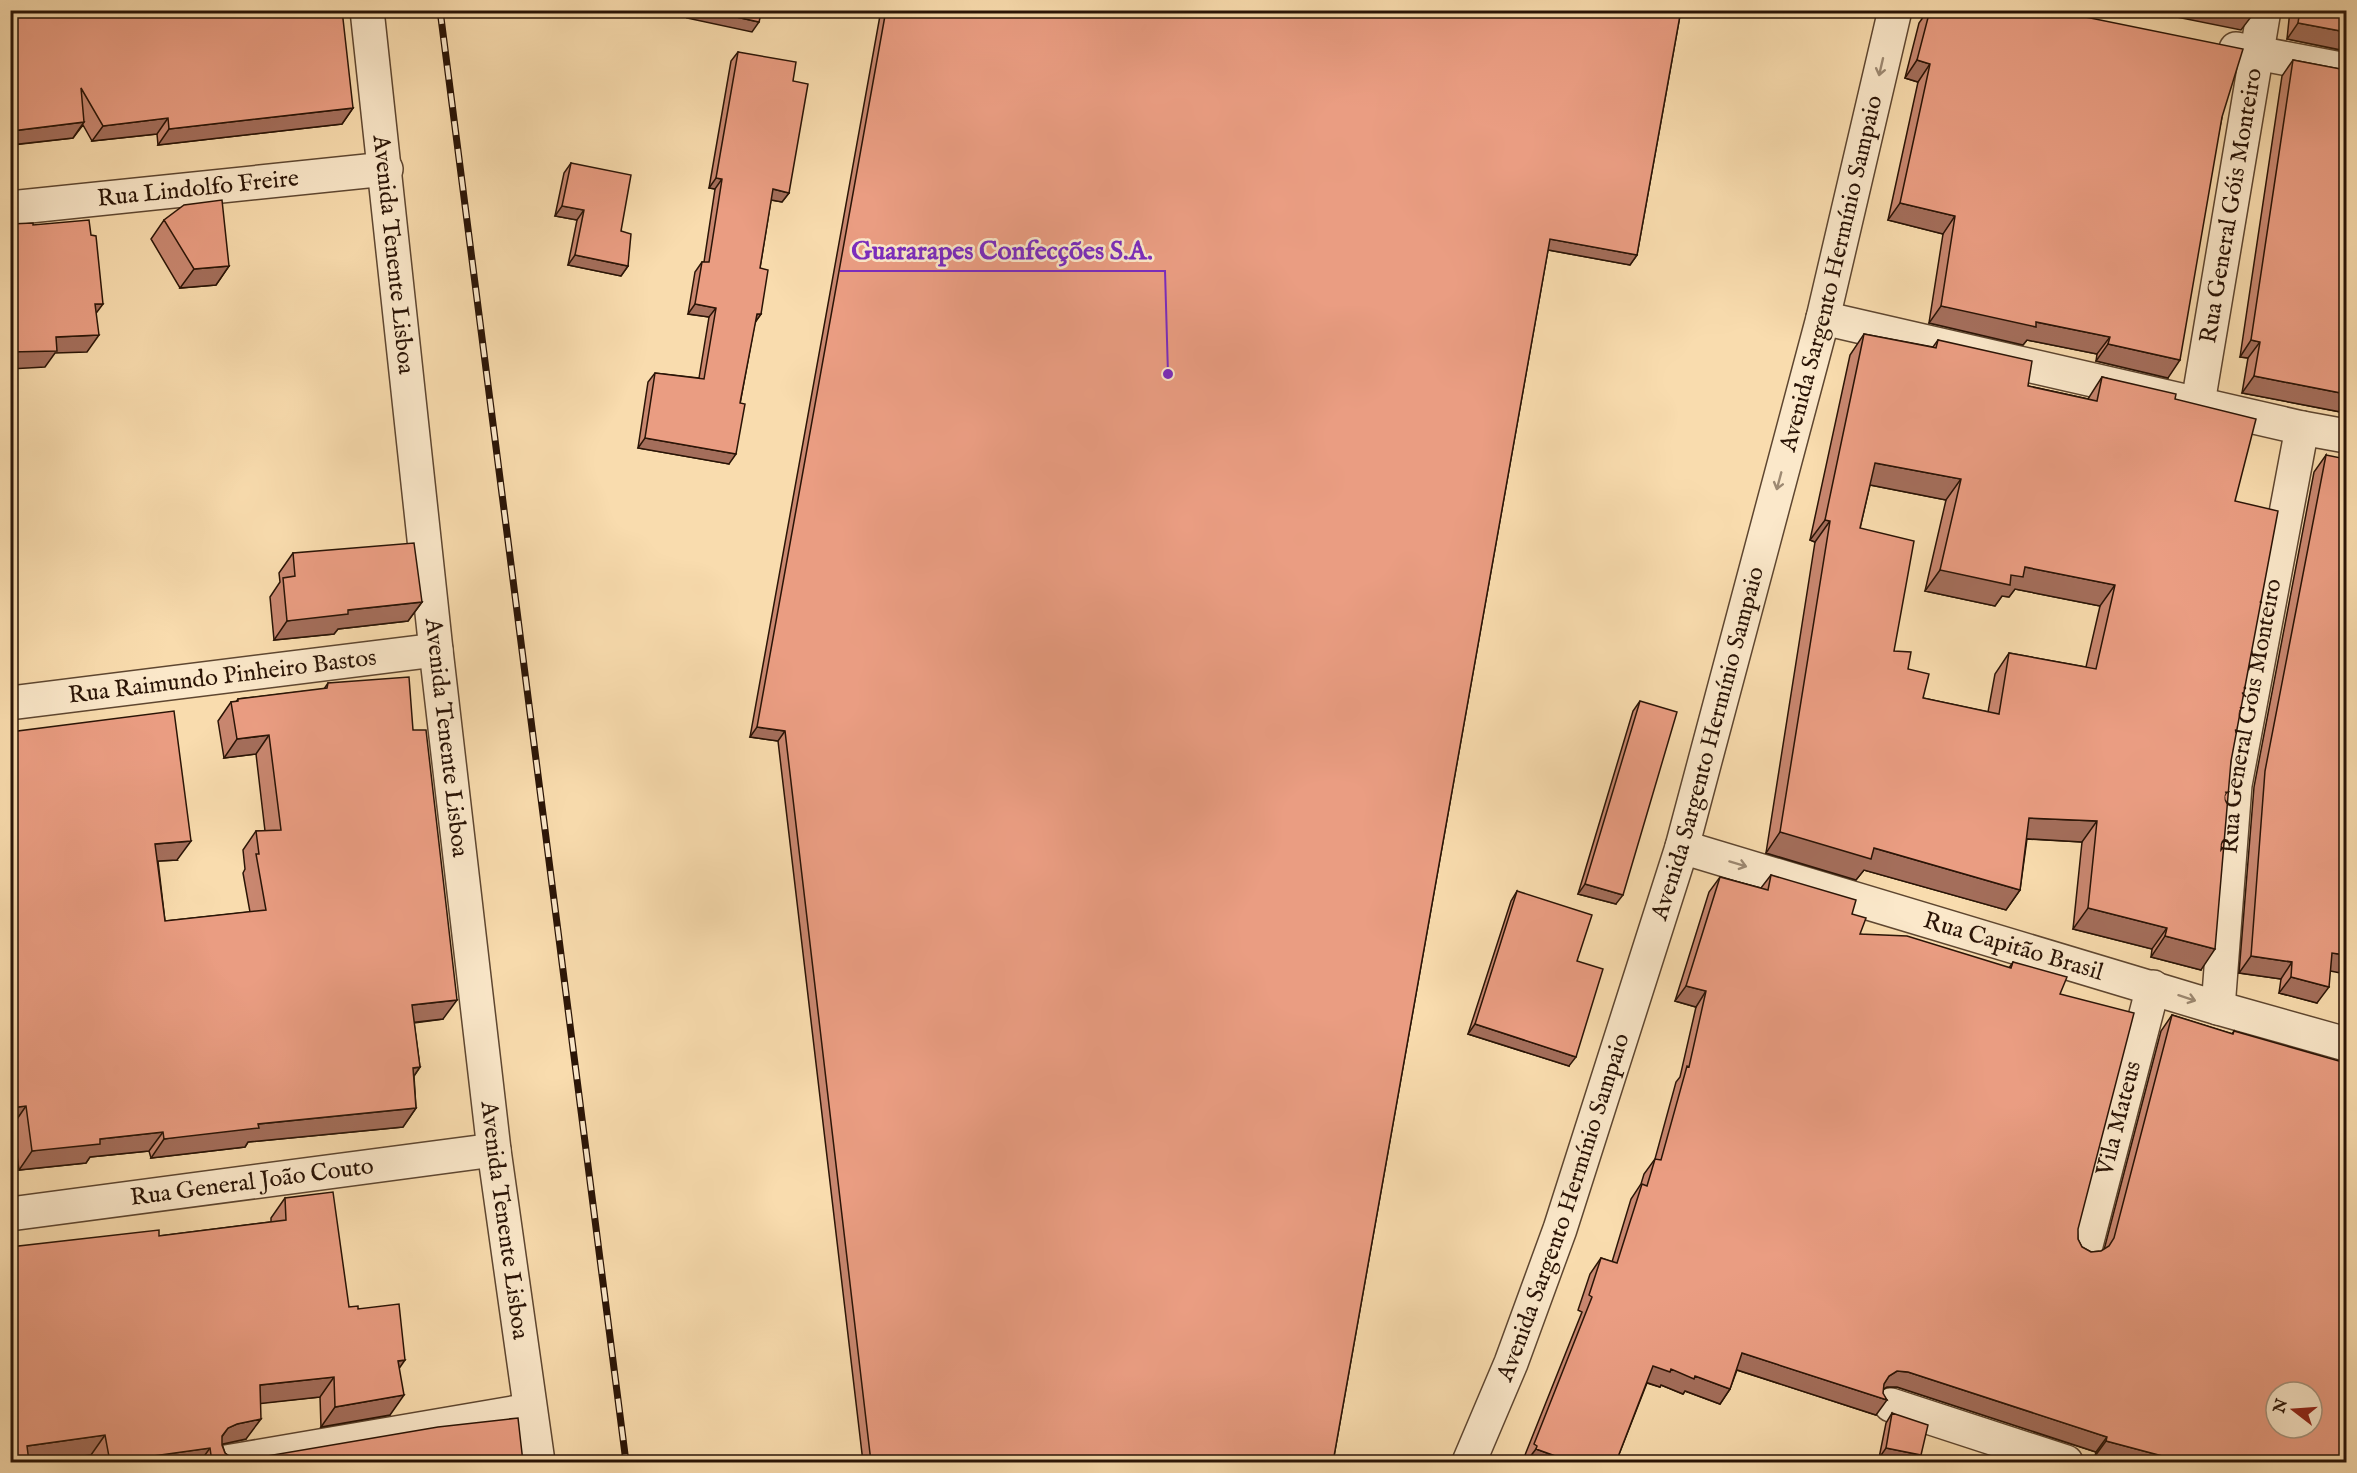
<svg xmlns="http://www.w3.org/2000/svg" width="2357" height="1473" font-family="'IM FELL English',serif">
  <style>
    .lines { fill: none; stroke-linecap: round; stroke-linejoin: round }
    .minor-casing { stroke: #5e4630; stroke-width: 36 }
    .minor { stroke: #fbe8ca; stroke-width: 33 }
    .rail-casing { stroke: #2a1406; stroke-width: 7 }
    .rail { stroke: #fbe8ca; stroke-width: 4.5; stroke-dasharray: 14; stroke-linecap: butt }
    .wall { fill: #c98770; stroke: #2a1406; stroke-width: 1.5; fill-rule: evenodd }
    .shaded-wall { fill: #a46e5b; stroke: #2a1406; stroke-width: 1.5 }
    .building { fill: #ea9d82; stroke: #2a1406; stroke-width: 1.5; fill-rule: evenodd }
    .oneway { stroke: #9d8972 }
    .labels { text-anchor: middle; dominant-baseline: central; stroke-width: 5; stroke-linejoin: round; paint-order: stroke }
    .street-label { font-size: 24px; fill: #2a1406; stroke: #fbe8ca }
    .leader { fill: none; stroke: #7b2cbf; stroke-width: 2 }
    .callout-dot { fill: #7b2cbf; stroke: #fbe8ca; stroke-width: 2 }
    .callout-label { font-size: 26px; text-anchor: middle; font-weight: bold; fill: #7b2cbf; stroke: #fbe8ca; stroke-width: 5; stroke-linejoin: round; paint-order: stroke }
  </style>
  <rect width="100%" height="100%" fill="#f9dcae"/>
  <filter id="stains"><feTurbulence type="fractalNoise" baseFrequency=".00333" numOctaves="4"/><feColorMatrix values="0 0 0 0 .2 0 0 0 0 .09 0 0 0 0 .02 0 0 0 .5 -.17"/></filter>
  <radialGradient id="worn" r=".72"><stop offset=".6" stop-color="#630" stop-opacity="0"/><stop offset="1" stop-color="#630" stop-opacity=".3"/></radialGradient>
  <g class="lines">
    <g class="minor-casing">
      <g id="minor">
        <path id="s1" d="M 367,10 L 436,650 L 494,1150 L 538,1462"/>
        <path d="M 2236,49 L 2346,70"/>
        <path id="s2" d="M 10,208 L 386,169"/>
        <path d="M 1823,318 L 2302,428 L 2346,436"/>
        <path id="s3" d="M 2198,403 L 2264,10"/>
        <path id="s4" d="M 10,703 L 436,650"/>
        <path id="s5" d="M 1682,847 L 2218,1008 L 2346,1044"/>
        <path id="s6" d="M 2218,1008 L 2235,785 L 2302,428"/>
        <path id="s7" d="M 10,1214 L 494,1150"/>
        <path id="s8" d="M 2085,1249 L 2153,987"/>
        <path d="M 1891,1405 L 2066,1462"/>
        <path d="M 226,1462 L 530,1410"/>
        <path id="s9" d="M 1469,1462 L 1511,1363 L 1560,1229 L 1682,847 L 1823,318 L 1895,10"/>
      </g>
    </g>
    <use href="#minor" class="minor"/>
    <g class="rail-casing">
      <path id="rail" d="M 440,10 L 626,1462"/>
    </g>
    <use href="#rail" class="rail"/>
  </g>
  <path class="wall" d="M 10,10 L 353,108 L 342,124 L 158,145 L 157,134 L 92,141 L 83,125 L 73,138 L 13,145 L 13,147 L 10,151 Z
    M 881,10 L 1681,10 L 1637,255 L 1630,265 L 1548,250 L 1333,1462 L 863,1462 L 778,741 L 750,737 Z
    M 1928,10 L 2051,10 L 2222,117 L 2168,378 L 2096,361 L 2097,354 L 2027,340 L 2023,345 L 1929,323 L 1943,234 L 1888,220 L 1918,82 L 1905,78 L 1919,23 Z
    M 2290,10 L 2346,10 L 2346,51 L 2287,39 Z
    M 738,52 L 793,81 L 789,193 L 782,202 L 771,200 L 760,268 L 761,314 L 755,322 L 729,464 L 638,448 L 648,382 L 655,373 L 699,378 L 709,317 L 688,314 L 695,272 L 702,262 L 704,262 L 715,189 L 709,188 L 731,61 Z
    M 2293,60 L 2346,70 L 2346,413 L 2242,393 L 2248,358 L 2240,357 L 2282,76 Z
    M 571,163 L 621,231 L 628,266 L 621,276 L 568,265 L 577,220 L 555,216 L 564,173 Z
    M 164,220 L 229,266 L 216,285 L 180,288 L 151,239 Z
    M 1864,334 L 1933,347 L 1938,340 L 2028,386 L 2088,399 L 2102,377 L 2175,399 L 2235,501 L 2231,761 L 2201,970 L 2151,957 L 2152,949 L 2073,929 L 2082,842 L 2027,839 L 2020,890 L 2006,910 L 1864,870 L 1856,880 L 1766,853 L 1815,542 L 1810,540 L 1850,355 ZM 1870,485 L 1946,500 L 1925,591 L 1995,606 L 2002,596 L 2009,597 L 2015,589 L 2100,606 L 2086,667 L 2009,653 L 1995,674 L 1988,712 L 1923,698 L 1908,669 L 1894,651 L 1860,528 Z
    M 2326,455 L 2330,971 L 2317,1003 L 2279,993 L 2281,979 L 2239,973 L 2254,787 L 2314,472 Z
    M 293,553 L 422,602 L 408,621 L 338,629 L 334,634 L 274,640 L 270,597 L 280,582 L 279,573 Z
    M 328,683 L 413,730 L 443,1019 L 414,1023 L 420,1067 L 414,1076 L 416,1108 L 403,1127 L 248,1142 L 245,1147 L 151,1158 L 149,1151 L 90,1157 L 86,1163 L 19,1170 L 13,1125 L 10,1125 L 10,732 L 177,860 L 158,861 L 165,921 L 250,912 L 243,873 L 245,869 L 243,850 L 256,831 L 265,831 L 256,754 L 224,758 L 218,721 L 231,702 L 236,702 L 238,699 L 324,689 Z
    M 1640,701 L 1616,904 L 1578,894 L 1633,711 Z
    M 1771,875 L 1852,914 L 1860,934 L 2009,968 L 2013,962 L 2060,994 L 2078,1239 L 2082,1247 L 2091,1252 L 2101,1251 L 2104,1250 L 2161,1031 L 2172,1015 L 2232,1034 L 2234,1031 L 2346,1462 L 2119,1462 L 2095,1456 L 2096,1452 L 1897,1387 L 1887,1387 L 1884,1388 L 1876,1415 L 1737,1370 L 1730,1389 L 1720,1404 L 1685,1391 L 1683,1394 L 1661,1385 L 1660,1387 L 1647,1383 L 1616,1462 L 1525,1462 L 1526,1461 L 1523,1460 L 1582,1312 L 1578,1310 L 1590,1274 L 1601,1258 L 1612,1262 L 1631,1199 L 1641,1184 L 1644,1174 L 1655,1159 L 1676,1082 L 1680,1077 L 1696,1007 L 1675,1001 L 1709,892 L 1720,877 L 1761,888 Z
    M 1517,891 L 1569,1066 L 1468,1034 L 1511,901 Z
    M 285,1198 L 349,1307 L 358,1309 L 399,1369 L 390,1415 L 321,1427 L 320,1397 L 260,1403 L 246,1439 L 222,1444 L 225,1453 L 233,1459 L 243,1460 L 523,1462 L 92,1462 L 91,1455 L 159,1236 L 271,1222 L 271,1218 Z
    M 1892,1413 L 1916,1462 L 1900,1462 L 1879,1458 L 1886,1423 Z"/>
  <path class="shaded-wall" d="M 692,10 L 705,10 L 759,22 L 752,32 L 687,18 Z
    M 2142,10 L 2243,10 L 2254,13 L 2241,30 Z
    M 2298,23 L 2346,32 L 2346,51 L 2287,39 Z
    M 1917,60 L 1930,64 L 1918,82 L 1905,78 Z
    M 353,108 L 342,124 L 158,145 L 169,129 Z
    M 168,118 L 157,134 L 92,141 L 103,126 Z
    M 84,122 L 73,138 L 10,145 L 12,131 Z
    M 716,178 L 722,179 L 715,189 L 709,188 Z
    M 773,189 L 789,193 L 782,202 L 766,199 Z
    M 1900,203 L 1955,216 L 1943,234 L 1888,220 Z
    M 562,206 L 584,210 L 577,220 L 555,216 Z
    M 1550,239 L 1637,255 L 1630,265 L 1543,249 Z
    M 575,255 L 628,266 L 621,276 L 568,265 Z
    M 229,266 L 216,285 L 180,288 L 194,269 Z
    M 95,304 L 103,304 L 91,320 Z
    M 695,304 L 716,308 L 709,317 L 688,314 Z
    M 1941,306 L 2036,322 L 2110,337 L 2097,354 L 2027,340 L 2023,345 L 1929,323 Z
    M 757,314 L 761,314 L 754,324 Z
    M 99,335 L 87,352 L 55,353 L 45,367 L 10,369 L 10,352 L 56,337 Z
    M 2251,340 L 2260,342 L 2248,358 L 2240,357 Z
    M 2108,344 L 2180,360 L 2168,378 L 2096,361 Z
    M 2254,376 L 2346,394 L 2346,413 L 2242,393 Z
    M 645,438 L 736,454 L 729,464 L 638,448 Z
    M 1875,463 L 1961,479 L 1946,500 L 1860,483 Z
    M 1825,520 L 1830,521 L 1815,542 L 1810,540 Z
    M 2025,567 L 2115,585 L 2100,606 L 2015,589 L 2009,597 L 2002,596 L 1995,606 L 1925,591 L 1940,570 L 2011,575 Z
    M 422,602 L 408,621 L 338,629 L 334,634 L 274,640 L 287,621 L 348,610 Z
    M 757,727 L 785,731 L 778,741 L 750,737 Z
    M 269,735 L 256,754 L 224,758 L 237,739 Z
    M 2029,818 L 2097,821 L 2082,842 L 2015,838 Z
    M 1780,832 L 1874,848 L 2020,890 L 2006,910 L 1864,870 L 1856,880 L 1766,853 Z
    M 191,841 L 177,860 L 142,862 L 155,844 Z
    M 1585,884 L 1623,895 L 1616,904 L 1578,894 Z
    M 2088,908 L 2167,928 L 2152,949 L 2073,929 Z
    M 2165,936 L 2215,949 L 2201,970 L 2151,957 Z
    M 2332,953 L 2346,955 L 2346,974 L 2320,969 Z
    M 2251,956 L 2292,962 L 2281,979 L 2239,973 Z
    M 2291,977 L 2329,987 L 2317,1003 L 2279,993 Z
    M 1686,986 L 1706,991 L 1696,1007 L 1675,1001 Z
    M 457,1000 L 443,1019 L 399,1024 L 412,1005 Z
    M 1475,1024 L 1576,1057 L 1569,1066 L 1468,1034 Z
    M 420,1067 L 407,1086 L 413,1068 Z
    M 26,1106 L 13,1125 L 10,1125 L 10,1108 Z
    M 416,1108 L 403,1127 L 248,1142 L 245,1147 L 151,1158 L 164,1139 L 258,1124 Z
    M 163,1132 L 149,1151 L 90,1157 L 86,1163 L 19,1170 L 32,1151 L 100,1139 Z
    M 1742,1353 L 1887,1400 L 1876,1415 L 1731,1368 Z
    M 405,1360 L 391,1380 L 398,1361 Z
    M 1653,1366 L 1671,1369 L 1695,1376 L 1730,1389 L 1720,1404 L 1685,1391 L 1683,1394 L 1661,1385 L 1660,1387 L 1642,1381 Z
    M 1897,1371 L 1908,1372 L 2107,1437 L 2096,1452 L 1897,1387 L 1887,1387 L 1878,1392 L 1889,1376 Z
    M 334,1377 L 320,1397 L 246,1405 L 260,1385 Z
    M 404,1395 L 390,1415 L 321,1427 L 335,1407 Z
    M 261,1419 L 246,1439 L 223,1444 L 214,1448 L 228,1428 L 237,1424 Z
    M 105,1435 L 91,1455 L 36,1462 L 15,1462 L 27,1446 Z
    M 2106,1441 L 2185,1462 L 2119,1462 L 2095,1456 Z
    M 210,1448 L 200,1462 L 109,1462 L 110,1462 Z
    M 1886,1448 L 1921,1455 L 1916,1462 L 1900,1462 L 1879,1458 Z
    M 1536,1449 L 1572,1462 L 1526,1462 Z"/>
  <path class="building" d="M 10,10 L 342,10 L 353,108 L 169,129 L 168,118 L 103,126 L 81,88 L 84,122 L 12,131 L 13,147 L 10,147 Z
    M 705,10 L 762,10 L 759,22 Z
    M 886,10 L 1681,10 L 1637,255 L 1550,239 L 1333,1462 L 871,1462 L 785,731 L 757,727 Z
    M 1930,10 L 2051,10 L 2243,49 L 2222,117 L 2180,360 L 2108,344 L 2110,337 L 2036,322 L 2036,327 L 1941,306 L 1955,216 L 1900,203 L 1930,64 L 1917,60 Z
    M 2243,10 L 2254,10 L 2254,13 Z
    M 2300,10 L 2346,10 L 2346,32 L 2298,23 Z
    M 738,52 L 796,62 L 793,81 L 808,84 L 789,193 L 773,189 L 760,268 L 768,270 L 761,314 L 757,314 L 740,403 L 745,404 L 736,454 L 645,438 L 655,373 L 704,379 L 716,308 L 695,304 L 702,262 L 709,262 L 722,179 L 716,178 Z
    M 2293,60 L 2346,70 L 2346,394 L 2254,376 L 2260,342 L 2251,340 Z
    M 571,163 L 631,175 L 621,231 L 631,234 L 628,266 L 575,255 L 584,210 L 562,206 Z
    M 222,200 L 229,266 L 194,269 L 164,220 L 184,205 Z
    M 89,220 L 91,235 L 96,236 L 103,304 L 95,304 L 99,335 L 56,337 L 57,351 L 10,352 L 10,224 L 33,223 L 33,225 Z
    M 1864,334 L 1936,348 L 1938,340 L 2032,361 L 2028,386 L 2097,401 L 2102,377 L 2176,394 L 2175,399 L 2256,419 L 2235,501 L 2278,511 L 2231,761 L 2215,949 L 2165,936 L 2167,928 L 2088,908 L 2097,821 L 2029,818 L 2020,890 L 1874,848 L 1871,859 L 1780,832 L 1830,521 L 1825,520 ZM 1875,463 L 1961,479 L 1940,570 L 2010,585 L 2011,575 L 2023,577 L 2025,567 L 2115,585 L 2096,669 L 2009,653 L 1999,714 L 1923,698 L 1929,674 L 1908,669 L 1911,652 L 1894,651 L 1914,541 L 1860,528 Z
    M 2326,455 L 2346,459 L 2346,955 L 2332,953 L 2329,987 L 2291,977 L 2292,962 L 2251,956 L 2265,771 Z
    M 414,543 L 422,602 L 348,610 L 348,614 L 287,621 L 283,578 L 295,576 L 293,553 Z
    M 409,677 L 413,730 L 426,730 L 457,1000 L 412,1005 L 420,1067 L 413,1068 L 416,1108 L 258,1124 L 259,1128 L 164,1139 L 163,1132 L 100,1139 L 100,1144 L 32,1151 L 26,1106 L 10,1108 L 10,1014 L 15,1013 L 10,975 L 10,732 L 174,711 L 191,841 L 155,844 L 165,921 L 266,910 L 256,854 L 259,854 L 256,831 L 281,830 L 269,735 L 237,739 L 231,702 L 238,701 L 238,699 L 327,688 L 328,683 Z
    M 1640,701 L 1677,712 L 1623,895 L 1585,884 Z
    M 1771,875 L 1856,900 L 1852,914 L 1866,918 L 1860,934 L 1907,936 L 2011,968 L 2013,962 L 2067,977 L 2060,994 L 2134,1013 L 2078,1229 L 2078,1239 L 2082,1247 L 2091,1252 L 2101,1251 L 2109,1246 L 2114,1238 L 2172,1015 L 2233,1034 L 2234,1031 L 2346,1063 L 2346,1462 L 2185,1462 L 2106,1441 L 2107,1437 L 1908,1372 L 1897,1371 L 1889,1376 L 1884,1384 L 1883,1393 L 1887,1400 L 1742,1353 L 1730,1389 L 1695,1376 L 1694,1379 L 1671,1369 L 1670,1372 L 1653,1366 L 1616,1462 L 1572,1462 L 1536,1449 L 1537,1446 L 1534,1444 L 1592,1297 L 1589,1295 L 1601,1258 L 1617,1263 L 1642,1184 L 1647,1186 L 1655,1159 L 1661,1160 L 1687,1066 L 1689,1067 L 1706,991 L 1686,986 L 1720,877 L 1768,890 ZM 2276,1392 L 2312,1392 L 2312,1428 L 2276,1428 Z
    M 1517,891 L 1592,915 L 1577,961 L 1603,969 L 1576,1057 L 1475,1024 Z
    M 333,1192 L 349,1307 L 358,1306 L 358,1309 L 399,1304 L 405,1360 L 398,1361 L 404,1395 L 335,1407 L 334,1377 L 260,1385 L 261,1419 L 237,1424 L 228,1428 L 222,1436 L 222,1445 L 225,1453 L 233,1459 L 243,1460 L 438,1427 L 518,1418 L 523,1462 L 212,1462 L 210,1448 L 110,1462 L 105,1435 L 27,1446 L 29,1462 L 10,1462 L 10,1247 L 159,1230 L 159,1236 L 286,1220 L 285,1198 Z
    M 1892,1413 L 1928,1425 L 1921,1455 L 1886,1448 Z"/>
  <defs><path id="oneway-shaft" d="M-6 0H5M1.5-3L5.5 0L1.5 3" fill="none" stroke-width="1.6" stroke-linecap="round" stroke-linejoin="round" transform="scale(1.5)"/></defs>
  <g class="oneway">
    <use href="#oneway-shaft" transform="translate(1881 67) rotate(103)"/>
    <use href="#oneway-shaft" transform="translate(1779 481) rotate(105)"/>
    <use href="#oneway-shaft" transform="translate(1738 864) rotate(17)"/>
    <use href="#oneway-shaft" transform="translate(2187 998) rotate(18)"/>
  </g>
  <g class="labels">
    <g class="street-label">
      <text stroke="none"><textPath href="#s2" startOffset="189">Rua Lindolfo Freire</textPath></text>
      <text stroke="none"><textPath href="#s3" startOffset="200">Rua General Góis Monteiro</textPath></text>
      <text stroke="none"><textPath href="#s1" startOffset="246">Avenida Tenente Lisboa</textPath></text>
      <text stroke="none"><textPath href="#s9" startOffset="1244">Avenida Sargento Hermínio Sampaio</textPath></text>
      <text stroke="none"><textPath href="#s4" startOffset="214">Rua Raimundo Pinheiro Bastos</textPath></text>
      <text stroke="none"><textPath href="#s6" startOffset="294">Rua General Góis Monteiro</textPath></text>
      <text stroke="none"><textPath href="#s1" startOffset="732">Avenida Tenente Lisboa</textPath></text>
      <text stroke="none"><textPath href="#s9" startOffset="758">Avenida Sargento Hermínio Sampaio</textPath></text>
      <text stroke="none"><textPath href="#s5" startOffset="346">Rua Capitão Brasil</textPath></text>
      <text stroke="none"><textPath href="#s8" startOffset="135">Vila Mateus</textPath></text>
      <text stroke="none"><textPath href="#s7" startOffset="244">Rua General João Couto</textPath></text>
      <text stroke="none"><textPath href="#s9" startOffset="272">Avenida Sargento Hermínio Sampaio</textPath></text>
      <text stroke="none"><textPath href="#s1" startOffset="1218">Avenida Tenente Lisboa</textPath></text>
    </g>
  </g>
  <path class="leader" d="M1168 374L1165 271H840"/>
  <circle class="callout-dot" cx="1168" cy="374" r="6"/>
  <g class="callout-label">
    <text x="1002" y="259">Guararapes Confecções S.A.</text>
  </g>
  <rect width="2357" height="1473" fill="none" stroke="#f9dcae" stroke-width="36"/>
  <rect x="12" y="12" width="2333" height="1449" fill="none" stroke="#2a1406" stroke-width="3"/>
  <rect x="18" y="18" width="2321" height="1437" fill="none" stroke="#2a1406" stroke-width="1.5"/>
  <g transform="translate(2294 1410) rotate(287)"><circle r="28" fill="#fbe8ca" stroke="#a7937c" stroke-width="1.5"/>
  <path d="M0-4.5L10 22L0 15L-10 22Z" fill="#8f2418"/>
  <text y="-9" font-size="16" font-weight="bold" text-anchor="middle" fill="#2a1406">N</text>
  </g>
  <rect width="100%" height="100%" filter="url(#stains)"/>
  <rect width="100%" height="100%" fill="url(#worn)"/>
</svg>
